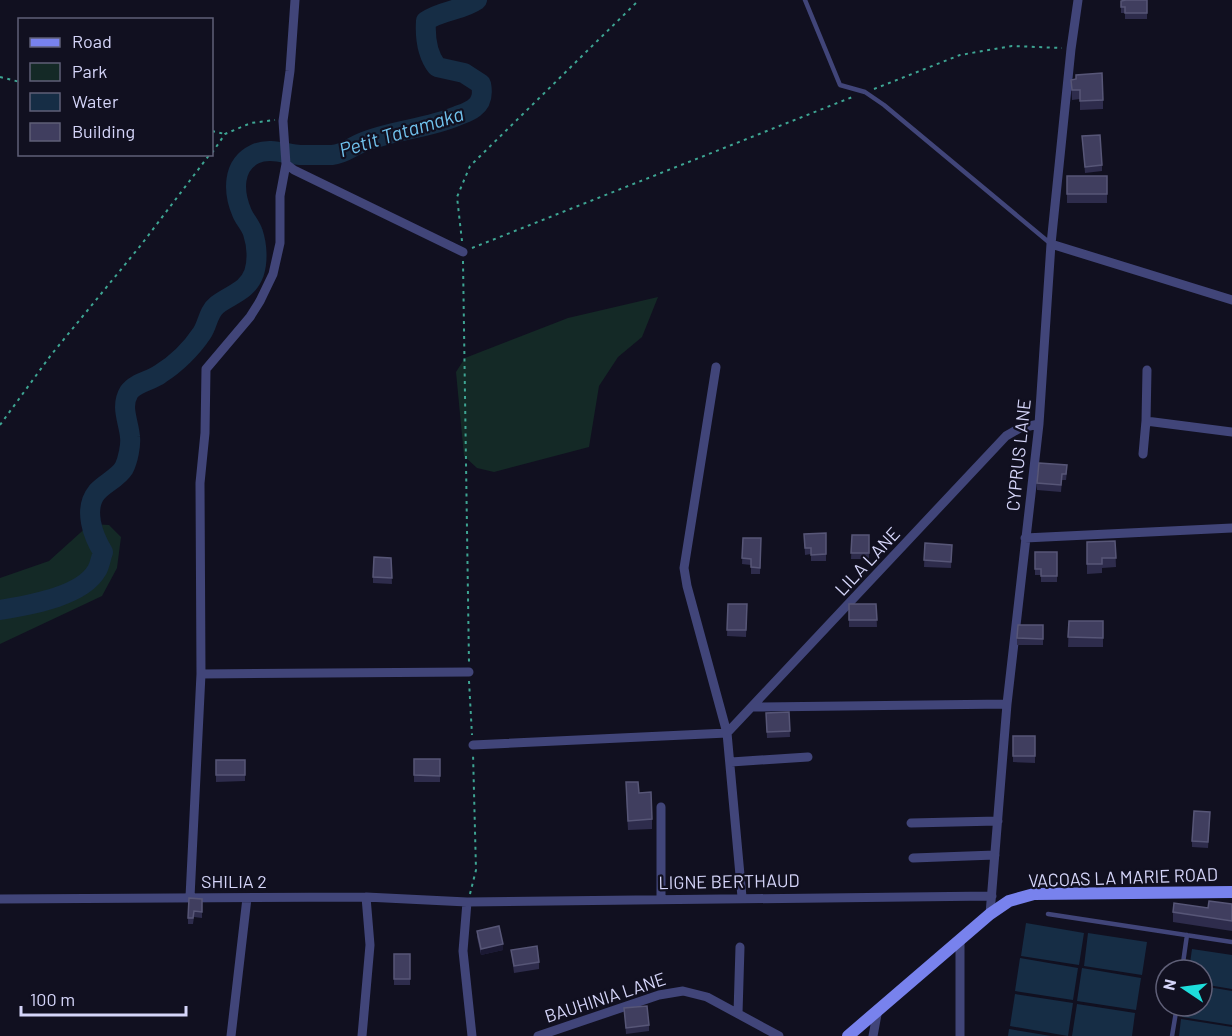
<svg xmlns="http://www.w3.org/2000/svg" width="1232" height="1036" font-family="Barlow,sans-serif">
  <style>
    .green { fill: #142926 }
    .water { fill: #162d45 }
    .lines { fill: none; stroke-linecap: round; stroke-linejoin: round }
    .river { stroke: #162d45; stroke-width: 20 }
    .path { stroke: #3ea593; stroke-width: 2; stroke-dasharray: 3 4.5; stroke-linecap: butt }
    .lane { stroke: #414579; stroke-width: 4.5 }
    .street { stroke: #414579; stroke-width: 9 }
    .secondary { stroke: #7882ed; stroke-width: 12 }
    .wall { fill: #2e2c4c }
    .shaded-wall { fill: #1b1933 }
    .building { fill: #403e5f; stroke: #575677; stroke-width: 1.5 }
    .labels { text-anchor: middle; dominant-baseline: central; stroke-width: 4.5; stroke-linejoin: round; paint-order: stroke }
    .street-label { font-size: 18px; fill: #d5d5f9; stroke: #111020 }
    .water-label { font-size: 20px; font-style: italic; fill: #70c1ec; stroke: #111020 }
  </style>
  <rect width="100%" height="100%" fill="#111020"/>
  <path class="green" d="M 658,297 L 642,337 L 618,357 L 599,386 L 589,447 L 494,472 L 477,468 L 464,456 L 456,372 L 465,358 L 568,318 Z
    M 90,524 L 109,525 L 121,537 L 117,568 L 102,596 L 0,644 L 0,578 L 49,561 Z"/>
  <path class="water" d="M 1026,923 L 1084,933 L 1079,965 L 1021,956 Z
    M 1088,933 L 1147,942 L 1142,975 L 1084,966 Z
    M 1192,949 L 1232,955 L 1232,989 L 1202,984 L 1202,970 L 1189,970 Z
    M 1020,958 L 1078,968 L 1073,1000 L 1015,991 Z
    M 1082,968 L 1141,978 L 1136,1010 L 1077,1001 Z
    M 1202,986 L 1232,991 L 1232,1025 L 1182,1017 L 1184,1006 L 1202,1006 Z
    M 1015,994 L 1073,1003 L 1068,1036 L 1010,1026 Z
    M 1077,1004 L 1135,1013 L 1132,1036 L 1072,1036 Z
    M 1181,1019 L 1232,1027 L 1232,1036 L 1179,1036 Z
    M 1009,1029 L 1051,1036 L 1008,1036 Z"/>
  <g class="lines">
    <path class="river" d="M 0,610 C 28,605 82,597 97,570 C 100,565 101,557 103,552 C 93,536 83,509 97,492 C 105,483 118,478 124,468 C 128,460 131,445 130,437 C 129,422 120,407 129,392 C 136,382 151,381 160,374 C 176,364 192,348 202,333 C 208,324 208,312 217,305 C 231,294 247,292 254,273 C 258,261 257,245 253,233 C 251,226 245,220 242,213 C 233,192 232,165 255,154 C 269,147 286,154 300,155 C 311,155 322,155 332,155 C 344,154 351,147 361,143 C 392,130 426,129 457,116 C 462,114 469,112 474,108 C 482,102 483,94 481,84 L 464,73 L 437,67 C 427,54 425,37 426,21 C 442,10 461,11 477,0"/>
    <path class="path" d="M 0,77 L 20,82
      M 874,89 L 960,55 L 1012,46 L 1062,48
      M 212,131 L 225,134
      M 212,153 L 225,134 L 251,123 L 275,120
      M 462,241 L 457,197 L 470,166 L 639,0
      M 472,248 L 855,96
      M 463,261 L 469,664
      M 0,425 L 51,355 L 141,245 L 210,154
      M 469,681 L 472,735
      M 470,894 L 476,870 L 473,753"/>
    <path class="lane" d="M 805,0 L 840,85 L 865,92 L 884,105 L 1051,244
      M 1048,914 L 1232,942
      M 1182,970 L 1187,935
      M 1172,1036 L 1177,1006"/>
    <path class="street" d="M 295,0 L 290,71 L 283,121 L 286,164 L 294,170 L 463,252
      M 1051,244 L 1232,300
      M 716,367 L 684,568 L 687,586 L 727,733 L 742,897
      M 1146,421 L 1232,432
      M 1143,454 L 1146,421 L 1147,370
      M 1025,538 L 1232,528
      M 201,674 L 469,672
      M 754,707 L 1007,704
      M 473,745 L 727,733 L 1006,436 L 1020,428 L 1039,424
      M 731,762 L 808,757
      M 661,807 L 661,899
      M 911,823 L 998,821
      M 913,858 L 995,855
      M 190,897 L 201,674 L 200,483 L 205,433 L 206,369 L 250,317 L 260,301 L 273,274 L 280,243 L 280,196 L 286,164
      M 0,899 L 366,897 L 467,902 L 992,896
      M 467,902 L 463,951 L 472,1036
      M 990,914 L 1007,704 L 1039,424 L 1051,244 L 1071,49 L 1078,0
      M 738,1013 L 740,947
      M 231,1036 L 247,898
      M 362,1036 L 370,945 L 366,897
      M 538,1036 L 659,995 L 683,991 L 707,997 L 779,1036
      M 873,1036 L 878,1009
      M 960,1036 L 960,939"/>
    <path class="secondary" d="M 848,1036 L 990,914 L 1009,901 L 1034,894 L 1232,892"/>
  </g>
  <path class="wall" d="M 1147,0 L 1147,19 L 1125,19 L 1125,13 L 1121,13 L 1121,1 Z
    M 1071,80 L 1103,100 L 1103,109 L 1080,110 L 1080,99 L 1072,100 Z
    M 1082,136 L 1102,165 L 1102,171 L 1085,173 Z
    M 1067,176 L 1107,176 L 1107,203 L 1067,203 Z
    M 1067,471 L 1066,480 L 1062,480 L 1061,492 L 1037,490 L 1037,483 Z
    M 826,533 L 826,561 L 811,561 L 811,554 L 805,555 L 804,534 Z
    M 852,535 L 869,535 L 869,559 L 851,559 Z
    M 743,538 L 761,538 L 760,574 L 751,574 L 751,565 L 742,564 Z
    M 1115,541 L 1116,567 L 1102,568 L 1102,573 L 1087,574 L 1087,542 Z
    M 925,543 L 952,545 L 951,568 L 924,567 Z
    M 1035,552 L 1057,552 L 1057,582 L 1041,582 L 1041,575 L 1035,575 Z
    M 391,558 L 392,584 L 373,583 L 373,577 Z
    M 728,604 L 747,604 L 746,637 L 727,636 Z
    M 849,604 L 876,604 L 877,627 L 849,627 Z
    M 1069,621 L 1103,621 L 1103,647 L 1068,647 Z
    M 1043,625 L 1043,645 L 1017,645 L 1017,638 Z
    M 789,712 L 790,737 L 767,738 L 766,713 Z
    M 1013,736 L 1035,736 L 1035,763 L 1013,762 Z
    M 414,759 L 440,759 L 440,782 L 414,782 Z
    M 216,760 L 245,760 L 245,781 L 216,782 Z
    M 626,792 L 639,793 L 652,819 L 652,829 L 628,830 Z
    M 1210,818 L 1208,848 L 1192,847 L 1192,841 Z
    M 202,899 L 202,918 L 194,917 L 193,924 L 188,924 L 188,918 Z
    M 1232,904 L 1232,931 L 1173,922 L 1173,912 Z
    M 477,931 L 503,950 L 481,955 L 477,937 Z
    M 511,950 L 539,962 L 539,969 L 514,973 Z
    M 394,954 L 410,954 L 410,985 L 394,985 Z
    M 624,1008 L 649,1025 L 649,1031 L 626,1034 Z"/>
  <path class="shaded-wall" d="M 503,944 L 503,950 L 481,955 L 481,949 Z"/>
  <path class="building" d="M 1126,0 L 1147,0 L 1147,13 L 1125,13 L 1125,7 L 1121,7 L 1121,1 Z
    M 1102,73 L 1103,100 L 1080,101 L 1080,90 L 1072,90 L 1071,80 L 1076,79 L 1076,75 Z
    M 1100,135 L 1102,165 L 1085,167 L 1082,136 Z
    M 1067,176 L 1107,176 L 1107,194 L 1067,194 Z
    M 1039,463 L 1067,465 L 1066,474 L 1062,474 L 1061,485 L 1037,483 Z
    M 826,533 L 826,554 L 811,555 L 811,548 L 805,548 L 804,534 Z
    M 852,535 L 869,535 L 869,553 L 851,553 Z
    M 743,538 L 761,538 L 760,568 L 751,567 L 751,559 L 742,558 Z
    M 1115,541 L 1116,558 L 1102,558 L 1102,564 L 1087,564 L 1087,542 Z
    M 925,543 L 952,545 L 951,562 L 924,560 Z
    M 1035,552 L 1057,552 L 1057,576 L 1041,576 L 1041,569 L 1035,569 Z
    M 374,557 L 391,558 L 392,578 L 373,577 Z
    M 728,604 L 747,604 L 746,630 L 727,630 Z
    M 849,604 L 876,604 L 877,620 L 849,620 Z
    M 1069,621 L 1103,621 L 1103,638 L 1068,637 Z
    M 1018,625 L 1043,625 L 1043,639 L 1017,638 Z
    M 789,712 L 790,731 L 767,732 L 766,713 Z
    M 1013,736 L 1035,736 L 1035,756 L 1013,756 Z
    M 414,759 L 440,759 L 440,776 L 414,775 Z
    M 216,760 L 245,760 L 245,775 L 216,775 Z
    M 626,782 L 638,782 L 639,793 L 651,792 L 652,819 L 628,821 Z
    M 1194,811 L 1210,812 L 1208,842 L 1192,841 Z
    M 189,898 L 202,899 L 202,912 L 194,911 L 193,918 L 188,918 Z
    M 1209,901 L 1232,904 L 1232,921 L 1173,912 L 1174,903 L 1208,908 Z
    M 499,926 L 503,944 L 481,949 L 477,931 Z
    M 537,946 L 539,962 L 514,966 L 511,950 Z
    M 394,954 L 410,954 L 410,979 L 394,979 Z
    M 647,1006 L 649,1025 L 626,1028 L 624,1008 Z"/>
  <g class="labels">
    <g class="street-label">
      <text transform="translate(1018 455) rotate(-84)">CYPRUS LANE</text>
      <text transform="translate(867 561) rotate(-47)">LILA LANE</text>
      <text transform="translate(1123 877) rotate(-2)">VACOAS LA MARIE ROAD</text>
      <text x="234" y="881">SHILIA 2</text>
      <text transform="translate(729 881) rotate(-1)">LIGNE BERTHAUD</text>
      <text transform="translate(605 997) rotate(-18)">BAUHINIA LANE</text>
    </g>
    <g class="water-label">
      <text transform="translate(401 131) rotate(-17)">Petit Tatamaka</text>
    </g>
  </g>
  <rect x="18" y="18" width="195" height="138" fill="#111020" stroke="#5f5f77" stroke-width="1.5"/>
  <rect x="30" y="38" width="30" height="9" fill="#7882ed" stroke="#5f5f77" stroke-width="1.5"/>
  <text x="72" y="48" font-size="18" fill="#d5d5f9">Road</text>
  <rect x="30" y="63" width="30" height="18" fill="#142926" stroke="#5f5f77" stroke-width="1.5"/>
  <text x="72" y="78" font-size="18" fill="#d5d5f9">Park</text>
  <rect x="30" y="93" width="30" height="18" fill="#162d45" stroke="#5f5f77" stroke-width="1.5"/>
  <text x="72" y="108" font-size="18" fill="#d5d5f9">Water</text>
  <rect x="30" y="123" width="30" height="18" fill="#403e5f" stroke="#5f5f77" stroke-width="1.5"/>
  <text x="72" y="138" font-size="18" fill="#d5d5f9">Building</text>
  <g transform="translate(1184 988) rotate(283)"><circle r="28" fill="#111020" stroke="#5f5f77" stroke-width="1.5"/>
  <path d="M0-4.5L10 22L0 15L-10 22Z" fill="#1ddddb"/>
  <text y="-9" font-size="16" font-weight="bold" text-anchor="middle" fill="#d5d5f9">N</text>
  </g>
  <path d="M21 1006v9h165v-9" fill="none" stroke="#d5d5f9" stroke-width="3"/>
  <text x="30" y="1006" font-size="18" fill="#d5d5f9" stroke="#111020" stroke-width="4.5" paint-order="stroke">100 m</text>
</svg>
